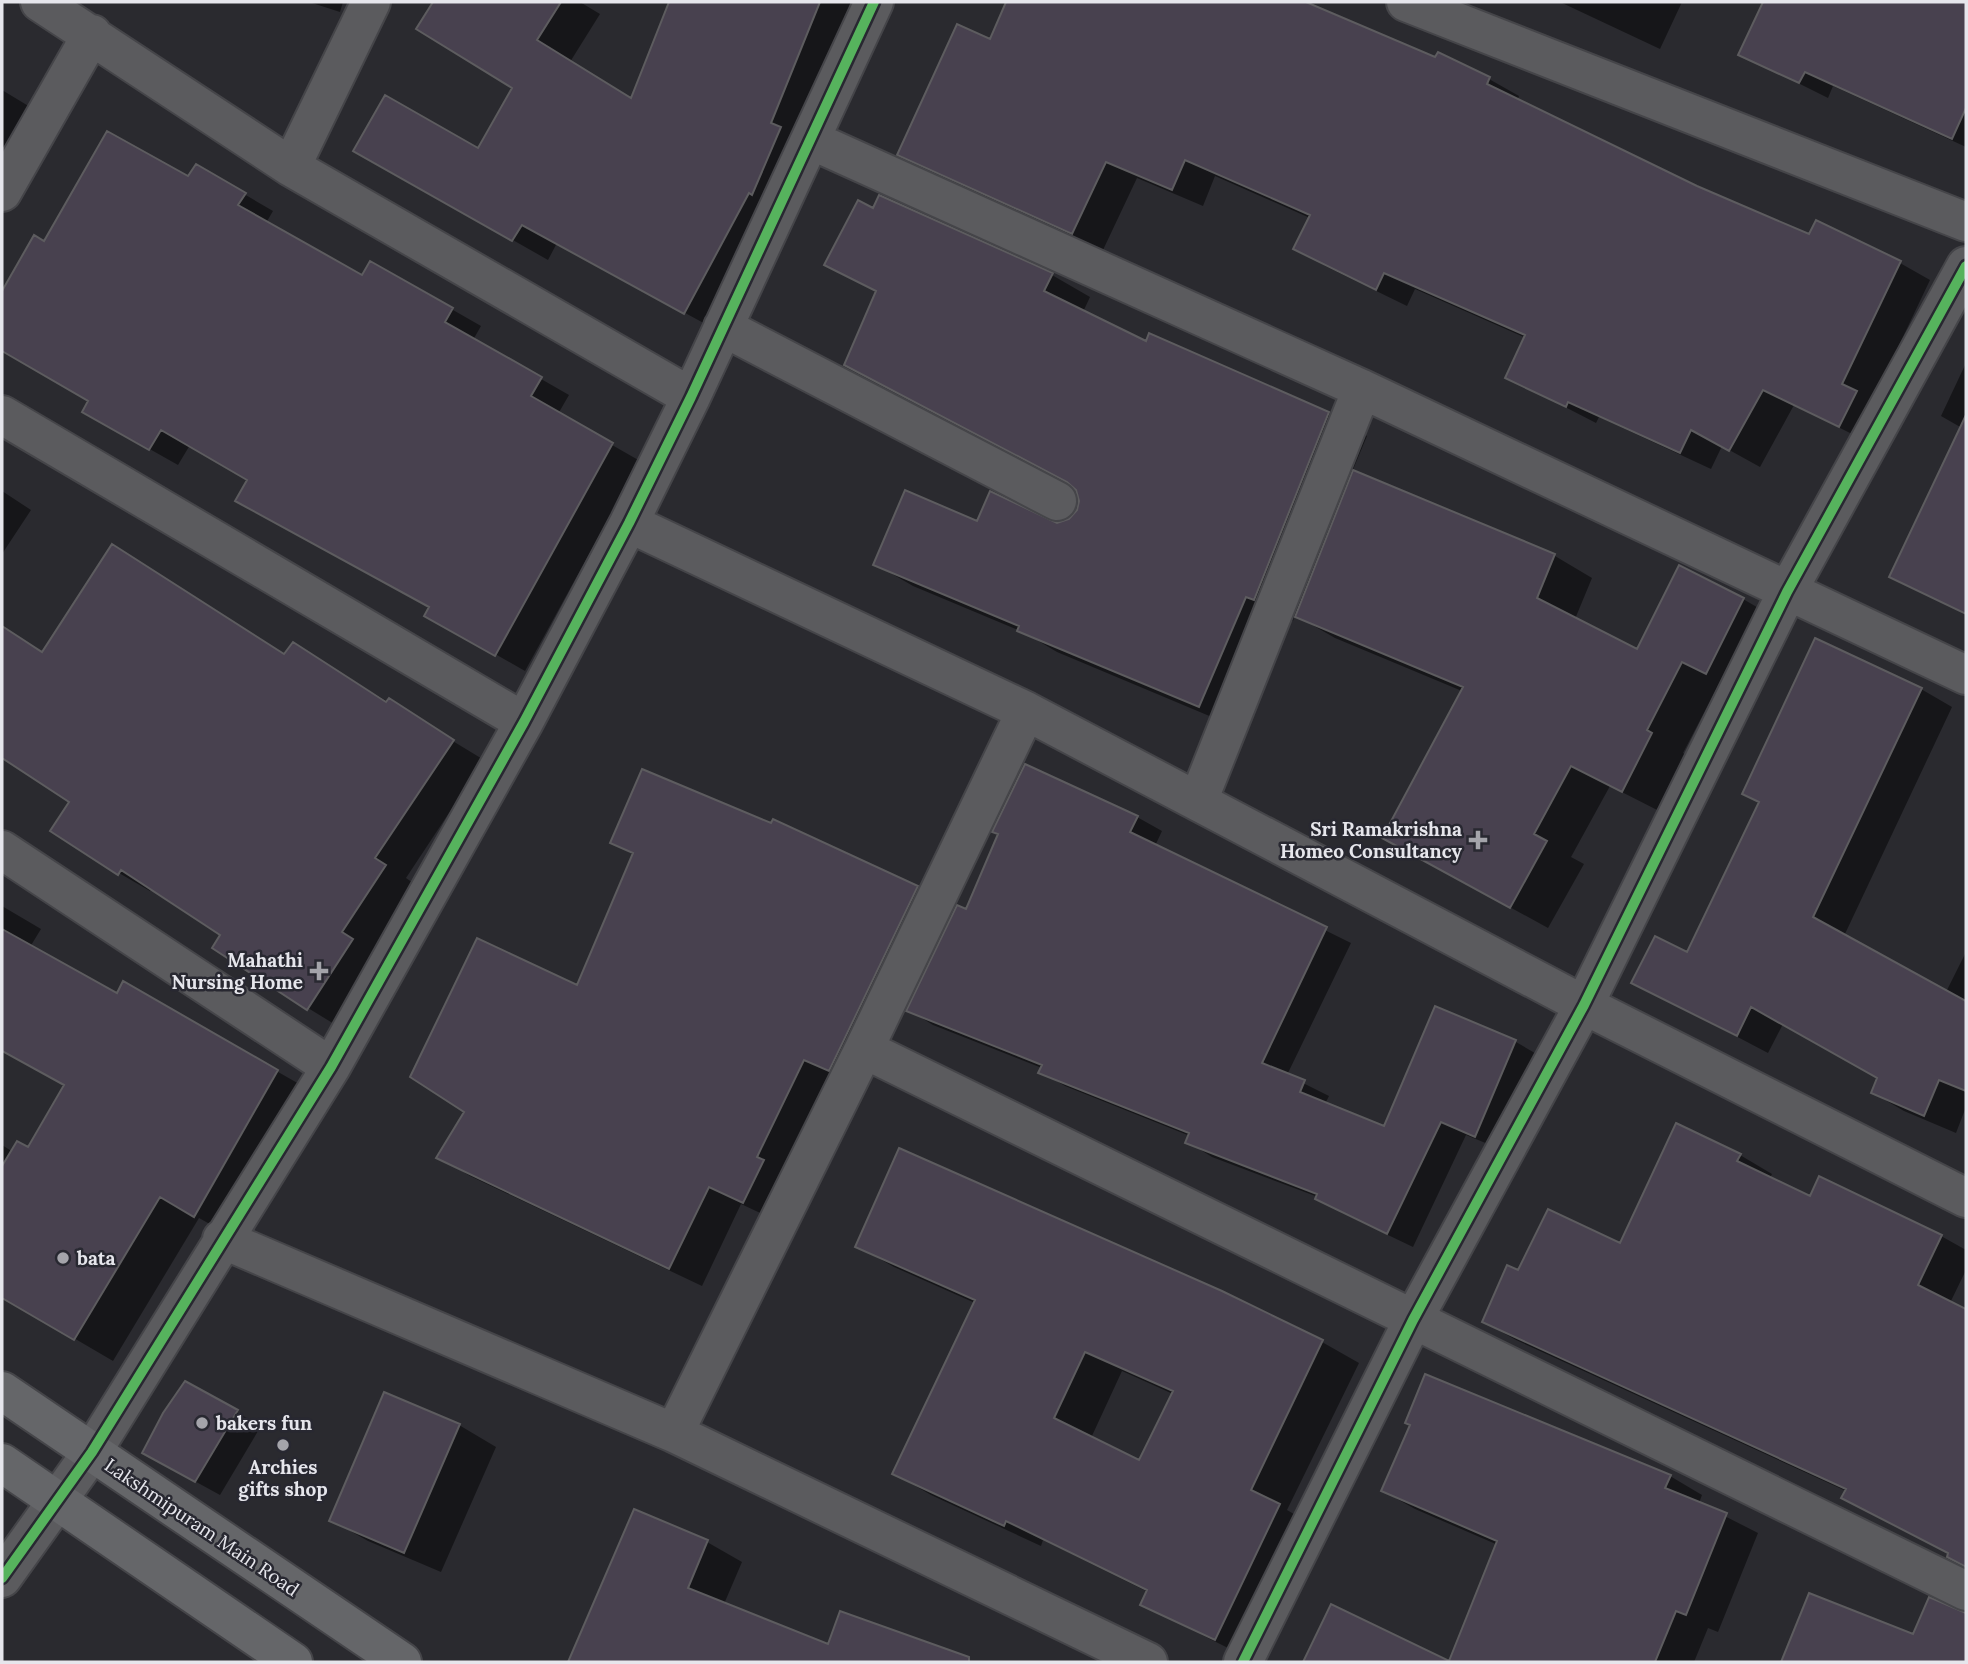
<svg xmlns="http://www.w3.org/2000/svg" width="1968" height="1664" font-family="Lora,serif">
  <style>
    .shadow { fill: #0007; fill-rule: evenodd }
    .building { fill: #48414f; stroke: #5d5c5f; stroke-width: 2; fill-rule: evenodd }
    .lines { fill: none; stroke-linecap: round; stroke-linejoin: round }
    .minor-casing { stroke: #454549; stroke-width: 42 }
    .major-casing { stroke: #454549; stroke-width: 42 }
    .minor { stroke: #5b5b5e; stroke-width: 38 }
    .major { stroke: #656669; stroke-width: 38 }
    .cycleway-casing { stroke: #282831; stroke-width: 15 }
    .cycleway { stroke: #56b35d; stroke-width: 10 }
    .poi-dot { fill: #a4a4aa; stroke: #282831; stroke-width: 2.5 }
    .labels { text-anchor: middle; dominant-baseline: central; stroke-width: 5; stroke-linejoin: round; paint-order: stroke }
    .poi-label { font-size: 19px; font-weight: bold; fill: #e6e6ec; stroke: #282831; text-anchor: end }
    .street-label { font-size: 19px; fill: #e6e6ec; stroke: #282831 }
  </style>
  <rect width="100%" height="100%" fill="#2a2a2f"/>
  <path class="shadow" d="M 309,2 L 343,2 L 340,12 Z
    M 435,2 L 580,2 L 600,14 L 570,62 L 632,100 L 671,2 L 862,2 L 720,332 L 557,243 L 548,260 L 355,150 L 479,150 L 514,87 L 418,28 Z
    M 1008,2 L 1280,2 L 1288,5 L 1290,2 L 1301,2 L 1489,79 L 1519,96 L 1517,101 L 1696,187 L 1810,237 L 1817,223 L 1900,263 L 1930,280 L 1872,402 L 1870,443 L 1794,405 L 1760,467 L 1722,446 L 1711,469 L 1599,417 L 1596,423 L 1507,377 L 1526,338 L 1415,289 L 1407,306 L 1325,266 L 1295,248 L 1310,218 L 1215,176 L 1203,206 L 1137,178 L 1103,250 L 930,172 L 899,154 L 991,41 Z
    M 1560,2 L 1682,2 L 1660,49 Z
    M 1764,2 L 1966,2 L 1966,147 L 1833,86 L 1828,98 L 1740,54 Z
    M 2,90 L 50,119 L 2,199 Z
    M 196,166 L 273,211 L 266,223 L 363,277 L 371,263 L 481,326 L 473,340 L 569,395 L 558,414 L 640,461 L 525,671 L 427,615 L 431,607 L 249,479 L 190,445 L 178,465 L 84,412 L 91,401 L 2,350 L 2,295 L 34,238 L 45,244 L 189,179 Z
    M 880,197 L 1052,275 L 1090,297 L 1083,312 L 1147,343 L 1150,336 L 1328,414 L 1367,436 L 1352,472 L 1555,556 L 1592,578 L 1575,619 L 1638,651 L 1743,599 L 1781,621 L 1744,694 L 1720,682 L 1683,753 L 1689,757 L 1661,812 L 1610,786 L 1571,857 L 1584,864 L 1548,928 L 1422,859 L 1462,691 L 1335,638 L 1295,615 L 1293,621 L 1284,617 L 1238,728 L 1057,652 L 1025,633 L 913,586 L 875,564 L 978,523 L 1057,525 L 1070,521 L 1078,511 L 1081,499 L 1074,485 L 846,365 L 877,292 L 827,264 L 874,210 Z
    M 1966,363 L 1966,615 L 1891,576 L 1962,428 L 1941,416 Z
    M 2,491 L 31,510 L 2,554 Z
    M 2,626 L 43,653 L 286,655 L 293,644 L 484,760 L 406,878 L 416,885 L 373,951 L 384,958 L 339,1027 L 308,1008 L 223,934 L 152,888 L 150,891 L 119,873 L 72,801 L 2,756 Z
    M 1921,689 L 1952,707 L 1844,936 L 1946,992 L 1966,952 L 1966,1107 L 1956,1133 L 1904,1111 L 1873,1093 L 1879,1077 L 1783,1024 L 1768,1053 L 1633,982 L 1687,954 Z
    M 1137,817 L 1162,831 L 1155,846 L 1351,943 L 1287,1075 L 1329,1096 L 1325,1104 L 1385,1128 L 1436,1008 L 1516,1042 L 1540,1056 L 1500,1149 L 1466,1135 L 1413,1247 L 1342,1213 L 1318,1197 L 1212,1157 L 1188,1142 L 1190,1136 L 1065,1086 L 1041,1072 L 1042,1068 L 933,1025 L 909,1010 L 967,911 Z
    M 612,842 L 917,888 L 949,906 L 775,1220 L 741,1204 L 702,1286 L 470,1176 L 438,1157 L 578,988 L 634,855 Z
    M 2,906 L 41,929 L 30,947 L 117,995 L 124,984 L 315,1093 L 233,1237 L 199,1218 L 113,1361 L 2,1296 L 2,1145 L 13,1152 L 28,1150 L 66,1085 L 2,1049 Z
    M 1740,1155 L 1772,1174 L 1770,1178 L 1811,1198 L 1941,1236 L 1966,1250 L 1966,1270 L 1950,1303 L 1966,1311 L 1966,1566 L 1950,1554 L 1843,1498 L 1846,1491 L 1516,1340 L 1484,1322 L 1519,1273 L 1620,1245 Z
    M 857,1246 L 1322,1342 L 1359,1363 L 1287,1510 L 1316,1527 L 1252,1660 L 1142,1605 L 1148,1592 L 1043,1540 L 1041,1546 L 931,1495 L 895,1474 L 975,1303 L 894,1267 ZM 1122,1371 L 1173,1394 L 1140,1462 L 1091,1438 Z
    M 185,1383 L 261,1426 L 220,1495 L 169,1467 Z
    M 459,1425 L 496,1447 L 441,1572 L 368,1541 L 331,1520 Z
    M 1670,1476 L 1702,1495 L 1699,1503 L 1758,1533 L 1718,1632 L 1708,1628 L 1694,1662 L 1450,1662 L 1498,1545 L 1415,1509 L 1383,1491 Z
    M 635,1511 L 707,1542 L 742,1562 L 724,1604 L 829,1646 L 924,1643 L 957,1662 L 570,1662 Z
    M 1810,1596 L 1913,1637 L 1930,1599 L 1966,1614 L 1966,1662 L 1783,1662 Z
    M 1332,1606 L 1447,1662 L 1305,1662 Z"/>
  <path class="building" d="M 433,2 L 561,2 L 537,40 L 631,98 L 669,2 L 820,2 L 771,123 L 781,127 L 752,195 L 749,193 L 684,314 L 522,225 L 512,241 L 353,151 L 385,95 L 478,148 L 512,88 L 416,29 Z
    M 1006,2 L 1306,2 L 1435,57 L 1438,52 L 1490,77 L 1487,84 L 1697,186 L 1809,234 L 1816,220 L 1901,261 L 1842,384 L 1857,391 L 1839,427 L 1763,390 L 1729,451 L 1691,430 L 1680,453 L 1568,402 L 1566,407 L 1505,378 L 1525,335 L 1384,273 L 1376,290 L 1293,249 L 1310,215 L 1185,160 L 1172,190 L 1106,162 L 1072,234 L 897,155 L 957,24 L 990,39 Z
    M 1763,2 L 1966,2 L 1966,108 L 1952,139 L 1805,72 L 1799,83 L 1738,55 Z
    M 107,131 L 188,176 L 196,164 L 246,193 L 238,205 L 362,275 L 370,261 L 453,308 L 445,322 L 542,377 L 531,396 L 613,443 L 495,656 L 424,616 L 429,607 L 235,501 L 247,480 L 161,430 L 149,450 L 82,412 L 88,401 L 2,351 L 2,291 L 34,235 L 44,241 Z
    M 879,195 L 1053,273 L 1044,291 L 1146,341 L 1149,333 L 1329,412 L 1254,600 L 1246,597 L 1199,707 L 1017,631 L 1019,626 L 873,565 L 905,490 L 977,521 L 990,491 L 1057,523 L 1069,519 L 1077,510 L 1079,501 L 1076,490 L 1067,482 L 844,365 L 876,291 L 824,265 L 858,200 L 873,208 Z
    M 1966,415 L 1966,614 L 1889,577 Z
    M 1353,470 L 1555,554 L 1537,598 L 1637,649 L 1679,565 L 1744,598 L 1706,674 L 1682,662 L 1647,730 L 1652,733 L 1622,792 L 1571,766 L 1534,834 L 1547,841 L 1510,908 L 1382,838 L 1463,687 L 1295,617 Z
    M 112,544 L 284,654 L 293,642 L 386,702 L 389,698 L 454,740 L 375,858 L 386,865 L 342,932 L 353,939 L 307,1010 L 212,948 L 220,935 L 121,870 L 118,875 L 50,831 L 69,802 L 2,758 L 2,626 L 42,652 Z
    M 1815,638 L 1922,688 L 1813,917 L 1966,1001 L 1966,1091 L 1939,1080 L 1924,1116 L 1871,1093 L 1877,1078 L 1751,1007 L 1737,1036 L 1631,983 L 1655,936 L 1687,952 L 1759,802 L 1742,794 Z
    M 1025,764 L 1138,816 L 1130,832 L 1327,927 L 1262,1063 L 1305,1080 L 1300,1092 L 1384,1126 L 1435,1006 L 1516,1040 L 1475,1137 L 1441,1122 L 1387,1234 L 1315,1199 L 1317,1194 L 1185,1143 L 1189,1133 L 1038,1073 L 1042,1065 L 906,1011 L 957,905 L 966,909 L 998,834 L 992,832 Z
    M 642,769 L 771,823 L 773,819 L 918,886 L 829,1071 L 804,1060 L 757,1157 L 764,1160 L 743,1203 L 709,1187 L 669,1269 L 436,1158 L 464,1112 L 410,1077 L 477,938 L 577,985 L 633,853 L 610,843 Z
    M 2,929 L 117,993 L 123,981 L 278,1070 L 194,1217 L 160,1197 L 74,1340 L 2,1298 L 2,1166 L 17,1141 L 28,1147 L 64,1085 L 2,1051 Z
    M 1676,1123 L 1741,1154 L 1737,1161 L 1810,1196 L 1819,1176 L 1942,1235 L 1918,1285 L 1966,1309 L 1966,1567 L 1947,1557 L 1948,1553 L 1841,1498 L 1846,1489 L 1482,1322 L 1507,1265 L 1518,1270 L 1548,1209 L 1620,1243 Z
    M 899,1148 L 1222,1291 L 1323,1340 L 1251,1490 L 1280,1504 L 1215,1640 L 1140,1605 L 1147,1590 L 1006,1521 L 1004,1526 L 892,1474 L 975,1300 L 855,1247 ZM 1085,1352 L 1173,1391 L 1139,1460 L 1054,1418 Z
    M 1425,1374 L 1671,1475 L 1665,1488 L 1727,1513 L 1686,1615 L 1676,1611 L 1655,1662 L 1303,1662 L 1331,1604 L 1449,1661 L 1497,1541 L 1381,1491 L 1410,1425 L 1405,1423 Z
    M 185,1381 L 238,1410 L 195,1482 L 142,1453 L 163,1413 Z
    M 384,1392 L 460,1424 L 404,1553 L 329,1521 Z
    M 634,1509 L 708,1540 L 688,1588 L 828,1644 L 840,1611 L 969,1657 L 969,1662 L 568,1662 Z
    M 1809,1593 L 1913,1634 L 1929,1597 L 1966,1613 L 1966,1662 L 1781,1662 Z"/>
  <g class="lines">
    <g class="minor-casing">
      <path id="minor" d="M 40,2 L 291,167 L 691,397
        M 1406,2 L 1966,222
        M 811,140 L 1362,389 L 1966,675
        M 291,167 L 371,2
        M 2,192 L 92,34
        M 723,327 L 1057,501
        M 2,415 L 524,722
        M 629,523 L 1026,711 L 1584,1005 L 1966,1198
        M 1198,801 L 1362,389
        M 2,850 L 331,1067
        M 864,1049 L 1966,1591
        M 222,1239 L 674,1433 L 1148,1662
        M 674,1433 L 864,1049 L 1026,711
        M 2,1578 L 92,1452 L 331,1067 L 524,722 L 629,523 L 691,397 L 874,2
        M 1243,1662 L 1413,1320 L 1584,1005 L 1787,592 L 1966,266"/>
    </g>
    <g class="major-casing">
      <path id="major" d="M 2,1391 L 402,1662
        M 2,1463 L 293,1662"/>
    </g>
    <use href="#minor" class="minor"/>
    <use href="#major" class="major"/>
    <g class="cycleway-casing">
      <path id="cycleway" d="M 2,1578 L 92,1452 L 331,1067 L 524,722 L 629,523 L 691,397 L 874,2
        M 1243,1662 L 1413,1320 L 1584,1005 L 1787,592 L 1966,266"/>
    </g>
    <use href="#cycleway" class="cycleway"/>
  </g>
  <g class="poi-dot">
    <path d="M1474.5 829.5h7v7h7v7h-7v7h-7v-7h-7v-7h7z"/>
    <path d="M315.5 960.5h7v7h7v7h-7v7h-7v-7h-7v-7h7z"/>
    <circle cx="63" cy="1258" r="7"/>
    <circle cx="202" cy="1423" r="7"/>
    <circle cx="283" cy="1445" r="7"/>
  </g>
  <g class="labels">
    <g class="poi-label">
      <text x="1462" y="829">Sri Ramakrishna<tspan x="1462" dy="22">Homeo Consultancy</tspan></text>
      <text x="303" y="960">Mahathi<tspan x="303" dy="22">Nursing Home</tspan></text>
      <text x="77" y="1258" text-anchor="start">bata</text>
      <text x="216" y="1423" text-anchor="start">bakers fun</text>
      <text x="283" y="1467" text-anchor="middle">Archies<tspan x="283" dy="22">gifts shop</tspan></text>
    </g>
    <g class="street-label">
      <text transform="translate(202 1527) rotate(34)">Lakshmipuram Main Road</text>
    </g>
  </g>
  <rect width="1968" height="1664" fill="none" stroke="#e6e6ec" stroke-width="7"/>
</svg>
